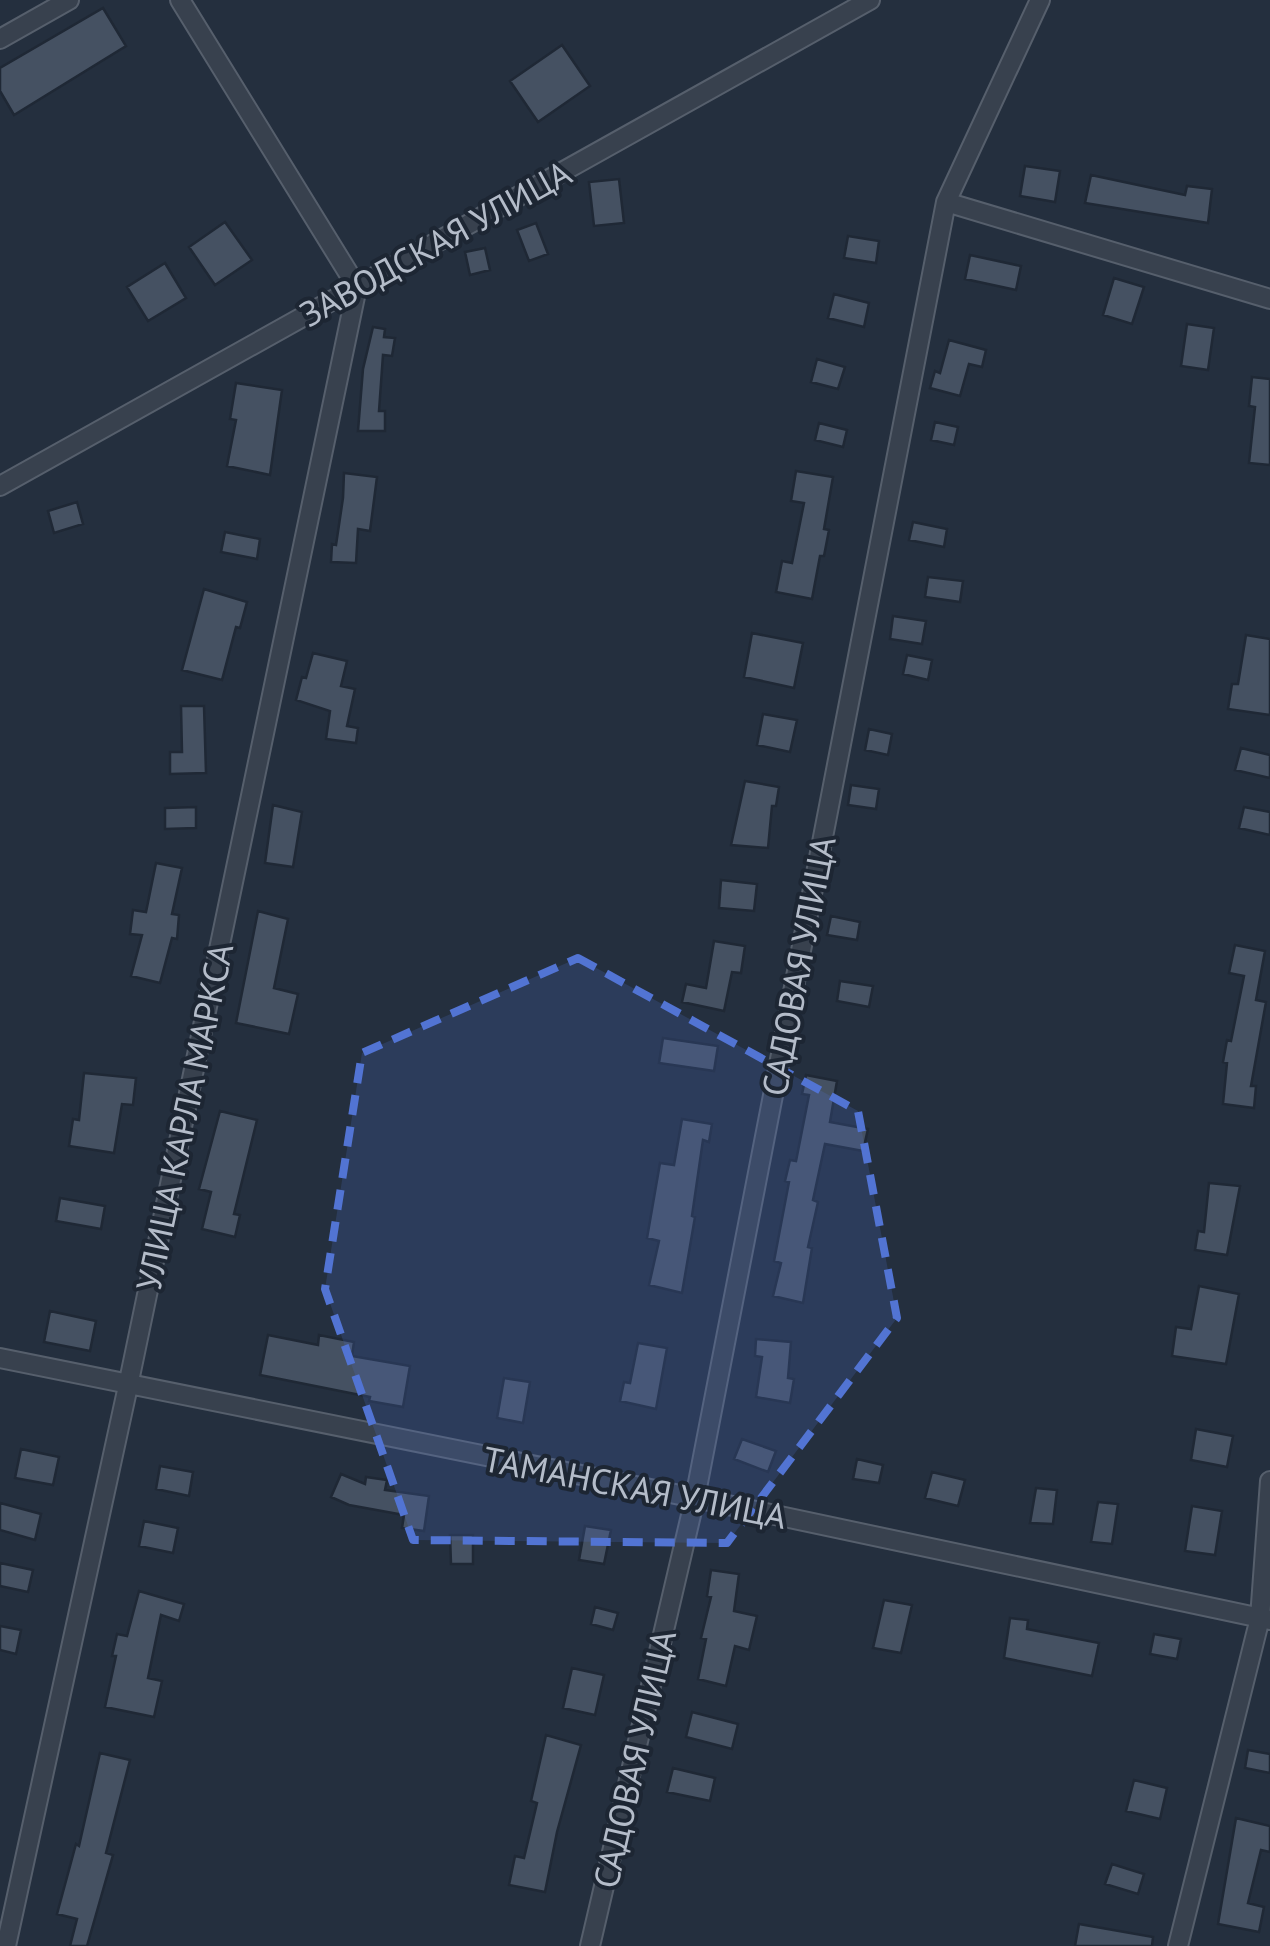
<svg xmlns="http://www.w3.org/2000/svg" width="1270" height="1946" font-family="'PT Sans',sans-serif">
  <style>
    .building { fill: #455162; stroke: #1f2835; stroke-width: 2.5 }
    .lines { fill: none; stroke-linecap: round; stroke-linejoin: round }
    .street-casing { stroke: #565f6c; stroke-width: 22 }
    .street { stroke: #38414e; stroke-width: 18 }
    .marked { fill: #5274d3; fill-opacity: 0.2; stroke: #5274d3; stroke-width: 8; stroke-dasharray: 20 12; stroke-linejoin: round }
    .labels { text-anchor: middle; dominant-baseline: central; stroke-width: 8; stroke-linejoin: round; paint-order: stroke }
    .street-label { font-size: 35px; fill: #b4bcc9; stroke: #1d2633 }
  </style>
  <rect width="100%" height="100%" fill="#242f3e"/>
  <path class="building" d="M 103,8 L 126,46 L 14,115 L 0,91 L 0,68 Z
    M 562,45 L 590,86 L 538,122 L 510,81 Z
    M 1025,166 L 1060,171 L 1055,202 L 1020,196 Z
    M 1091,175 L 1185,195 L 1187,186 L 1212,189 L 1208,223 L 1085,203 Z
    M 619,179 L 624,223 L 594,226 L 589,182 Z
    M 225,222 L 252,260 L 215,285 L 189,247 Z
    M 536,223 L 548,254 L 529,261 L 517,230 Z
    M 848,236 L 879,241 L 876,263 L 844,258 Z
    M 485,248 L 490,270 L 470,275 L 465,252 Z
    M 970,255 L 1021,266 L 1016,290 L 965,279 Z
    M 165,263 L 186,298 L 148,321 L 127,287 Z
    M 1114,278 L 1144,287 L 1132,324 L 1103,315 Z
    M 834,294 L 869,303 L 864,327 L 828,318 Z
    M 1187,324 L 1214,328 L 1208,370 L 1181,366 Z
    M 373,327 L 385,329 L 384,337 L 395,338 L 392,356 L 383,355 L 379,411 L 385,411 L 385,431 L 358,431 L 363,369 Z
    M 949,340 L 986,350 L 982,367 L 969,364 L 960,396 L 930,388 L 935,371 L 940,373 Z
    M 817,359 L 845,367 L 838,389 L 811,382 Z
    M 1252,377 L 1270,379 L 1270,465 L 1249,463 L 1255,407 L 1249,406 Z
    M 236,383 L 282,390 L 270,475 L 227,466 L 236,420 L 230,419 Z
    M 935,422 L 958,427 L 954,445 L 931,440 Z
    M 819,423 L 847,430 L 843,447 L 815,440 Z
    M 796,471 L 833,477 L 824,529 L 829,530 L 824,556 L 820,556 L 812,599 L 776,592 L 782,561 L 792,563 L 804,503 L 791,501 Z
    M 344,473 L 377,477 L 370,531 L 358,529 L 356,563 L 331,562 L 332,544 L 336,545 L 343,498 Z
    M 77,502 L 83,524 L 54,533 L 48,511 Z
    M 913,522 L 947,529 L 944,547 L 909,540 Z
    M 225,532 L 260,539 L 257,559 L 221,552 Z
    M 928,577 L 963,581 L 960,602 L 925,597 Z
    M 204,589 L 247,602 L 240,628 L 236,627 L 222,680 L 182,670 Z
    M 893,616 L 926,621 L 922,644 L 890,639 Z
    M 752,633 L 803,643 L 794,688 L 744,677 Z
    M 1246,635 L 1270,639 L 1270,715 L 1228,709 L 1232,684 L 1238,684 Z
    M 313,653 L 347,661 L 341,686 L 355,689 L 347,726 L 358,728 L 356,743 L 326,739 L 330,711 L 296,700 L 302,677 L 306,678 Z
    M 907,655 L 932,660 L 928,680 L 903,674 Z
    M 181,706 L 204,706 L 206,773 L 170,774 L 170,752 L 182,752 Z
    M 763,714 L 797,720 L 790,752 L 757,745 Z
    M 869,729 L 892,734 L 888,755 L 865,750 Z
    M 1241,748 L 1270,755 L 1270,778 L 1235,770 Z
    M 745,781 L 779,787 L 776,806 L 772,806 L 768,848 L 731,845 Z
    M 851,785 L 879,789 L 876,809 L 848,805 Z
    M 273,805 L 302,812 L 293,867 L 265,863 Z
    M 196,807 L 196,828 L 165,829 L 165,808 Z
    M 1244,807 L 1270,812 L 1270,835 L 1239,828 Z
    M 156,863 L 182,868 L 172,914 L 179,915 L 177,939 L 172,938 L 160,983 L 131,976 L 142,935 L 130,934 L 133,910 L 146,912 Z
    M 721,880 L 757,884 L 754,911 L 719,908 Z
    M 258,911 L 288,919 L 274,988 L 298,994 L 289,1034 L 236,1023 Z
    M 831,916 L 860,922 L 857,940 L 827,935 Z
    M 714,941 L 745,946 L 741,973 L 732,972 L 724,1011 L 682,1002 L 686,984 L 706,988 Z
    M 1235,945 L 1265,951 L 1256,1000 L 1266,1002 L 1251,1086 L 1256,1086 L 1254,1108 L 1223,1104 L 1227,1063 L 1223,1062 L 1227,1040 L 1231,1041 L 1244,976 L 1229,973 Z
    M 840,981 L 873,986 L 869,1007 L 837,1001 Z
    M 663,1038 L 718,1046 L 714,1071 L 659,1063 Z
    M 84,1073 L 136,1078 L 133,1105 L 122,1104 L 114,1153 L 69,1146 L 73,1119 L 79,1120 Z
    M 806,1075 L 837,1081 L 830,1122 L 868,1129 L 863,1151 L 825,1144 L 813,1200 L 818,1202 L 808,1247 L 812,1248 L 803,1303 L 773,1296 L 781,1263 L 774,1261 L 789,1182 L 785,1181 L 790,1160 L 796,1161 L 809,1095 L 802,1094 Z
    M 220,1111 L 257,1120 L 234,1214 L 240,1215 L 235,1237 L 202,1229 L 211,1192 L 199,1189 Z
    M 682,1119 L 712,1124 L 709,1142 L 703,1140 L 692,1216 L 695,1217 L 682,1293 L 649,1285 L 659,1241 L 647,1238 L 660,1163 L 674,1165 Z
    M 1209,1183 L 1240,1186 L 1227,1255 L 1195,1250 L 1198,1231 L 1204,1232 Z
    M 60,1198 L 105,1206 L 101,1229 L 56,1221 Z
    M 1199,1286 L 1239,1294 L 1226,1364 L 1172,1356 L 1176,1327 L 1191,1329 Z
    M 50,1311 L 96,1321 L 90,1351 L 44,1342 Z
    M 268,1335 L 318,1345 L 319,1335 L 354,1342 L 352,1356 L 410,1366 L 403,1407 L 369,1401 L 370,1397 L 260,1375 Z
    M 756,1339 L 791,1342 L 788,1378 L 794,1379 L 790,1403 L 756,1397 L 762,1357 L 755,1356 Z
    M 638,1343 L 667,1348 L 656,1409 L 620,1401 L 624,1382 L 630,1383 Z
    M 504,1378 L 530,1382 L 523,1423 L 497,1418 Z
    M 1196,1429 L 1233,1436 L 1227,1467 L 1191,1460 Z
    M 742,1439 L 776,1451 L 768,1472 L 734,1459 Z
    M 21,1449 L 59,1457 L 53,1485 L 15,1478 Z
    M 857,1459 L 883,1465 L 879,1483 L 853,1479 Z
    M 160,1466 L 193,1472 L 189,1496 L 156,1489 Z
    M 932,1472 L 965,1480 L 958,1506 L 925,1498 Z
    M 341,1474 L 365,1484 L 366,1477 L 387,1480 L 385,1490 L 429,1496 L 424,1531 L 402,1528 L 404,1515 L 349,1505 L 331,1497 Z
    M 1036,1488 L 1057,1490 L 1053,1524 L 1030,1523 Z
    M 1098,1502 L 1118,1504 L 1112,1544 L 1091,1542 Z
    M 0,1503 L 41,1514 L 35,1540 L 0,1530 Z
    M 1192,1506 L 1222,1511 L 1215,1555 L 1185,1551 Z
    M 144,1521 L 178,1528 L 173,1553 L 139,1546 Z
    M 585,1526 L 611,1530 L 604,1564 L 579,1560 Z
    M 450,1535 L 473,1535 L 473,1564 L 451,1564 Z
    M 0,1563 L 33,1570 L 28,1592 L 0,1586 Z
    M 711,1570 L 739,1574 L 734,1611 L 757,1616 L 749,1650 L 735,1646 L 726,1686 L 698,1679 L 706,1639 L 701,1638 L 711,1597 L 707,1596 Z
    M 139,1591 L 184,1604 L 179,1621 L 161,1615 L 148,1678 L 162,1681 L 154,1717 L 105,1707 L 116,1656 L 112,1656 L 117,1634 L 127,1636 Z
    M 884,1600 L 912,1605 L 901,1653 L 873,1648 Z
    M 595,1607 L 618,1613 L 613,1630 L 591,1624 Z
    M 1010,1618 L 1028,1620 L 1027,1629 L 1099,1643 L 1092,1676 L 1004,1658 Z
    M 0,1626 L 21,1630 L 16,1654 L 0,1650 Z
    M 1154,1634 L 1181,1639 L 1177,1659 L 1150,1654 Z
    M 572,1668 L 604,1675 L 595,1715 L 563,1708 Z
    M 692,1712 L 738,1724 L 732,1749 L 686,1737 Z
    M 546,1735 L 581,1745 L 557,1832 L 545,1892 L 509,1885 L 515,1856 L 524,1858 L 537,1803 L 531,1801 Z
    M 1248,1750 L 1270,1754 L 1270,1773 L 1245,1768 Z
    M 100,1753 L 130,1760 L 106,1853 L 113,1855 L 87,1946 L 70,1946 L 77,1919 L 57,1914 L 76,1844 L 79,1846 Z
    M 673,1768 L 715,1778 L 710,1801 L 667,1792 Z
    M 1134,1780 L 1167,1788 L 1160,1819 L 1126,1811 Z
    M 1236,1818 L 1270,1826 L 1270,1852 L 1261,1850 L 1248,1903 L 1264,1907 L 1259,1932 L 1218,1924 Z
    M 1112,1864 L 1144,1874 L 1138,1894 L 1105,1884 Z
    M 1079,1924 L 1153,1937 L 1152,1946 L 1075,1946 Z"/>
  <g class="lines">
    <g class="street-casing">
      <path id="street" d="M 0,39 L 69,0
        M 946,202 L 1270,299
        M 0,486 L 870,0
        M 0,1358 L 695,1498 L 1270,1620
        M 6,1946 L 128,1386 L 357,287 L 180,0
        M 590,1946 L 695,1498 L 946,202 L 1040,0
        M 1178,1946 L 1260,1618 L 1270,1481"/>
    </g>
    <use href="#street" class="street"/>
  </g>
  <path class="marked" d="M 578,958 L 858,1111 L 897,1318 L 727,1543 L 413,1540 L 325,1289 L 362,1053 Z"/>
  <g class="labels">
    <g class="street-label">
      <text transform="translate(435 243) rotate(-29)">ЗАВОДСКАЯ УЛИЦА</text>
      <text transform="translate(798 966) rotate(-79)">САДОВАЯ УЛИЦА</text>
      <text transform="translate(184 1117) rotate(-78)">УЛИЦА КАРЛА МАРКСА</text>
      <text transform="translate(635 1487) rotate(11)">ТАМАНСКАЯ УЛИЦА</text>
      <text transform="translate(634 1759) rotate(-77)">САДОВАЯ УЛИЦА</text>
    </g>
  </g>
</svg>
